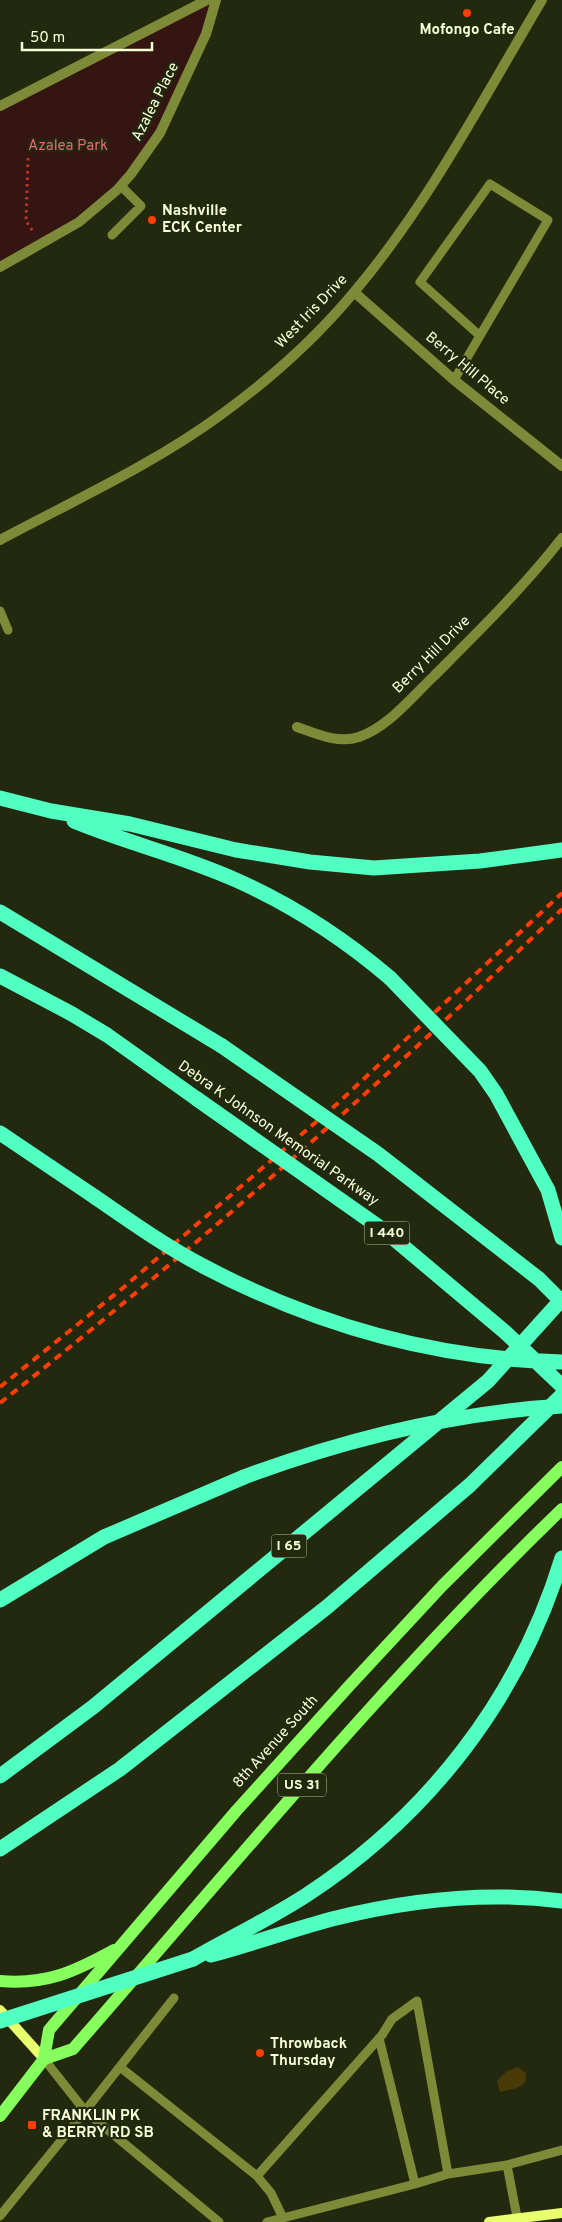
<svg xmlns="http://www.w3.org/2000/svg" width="562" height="2222" font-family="Overpass,sans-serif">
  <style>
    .green { fill: #341512 }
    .water { fill: #493a08 }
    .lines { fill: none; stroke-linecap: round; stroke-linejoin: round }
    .path { stroke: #bf352b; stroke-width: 3; stroke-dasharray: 2.5 4; stroke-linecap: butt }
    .lane { stroke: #7d8a38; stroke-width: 9 }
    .street { stroke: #7d8a38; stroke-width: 10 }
    .secondary { stroke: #e9ff6e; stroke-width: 10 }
    .primary { stroke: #86ff5e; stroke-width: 12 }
    .highway { stroke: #52ffc2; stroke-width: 15 }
    .rail { stroke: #ff3c03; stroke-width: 4; stroke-dasharray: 8 6; stroke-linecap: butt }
    .highway-bridge { stroke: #52ffc2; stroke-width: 15 }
    .poi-dot { fill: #ff3c03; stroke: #22290f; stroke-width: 2 }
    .labels { text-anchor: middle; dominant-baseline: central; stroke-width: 4.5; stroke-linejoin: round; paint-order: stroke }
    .shield { fill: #22290f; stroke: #b6bf9b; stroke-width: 1 }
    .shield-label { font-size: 14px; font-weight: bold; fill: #f6ffd7 }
    .poi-label { font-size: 15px; font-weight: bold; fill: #f6ffd7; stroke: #22290f; text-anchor: start }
    .street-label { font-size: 15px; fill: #f6ffd7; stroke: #22290f }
    .park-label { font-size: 15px; fill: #e66676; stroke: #22290f }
  </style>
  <rect width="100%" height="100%" fill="#22290f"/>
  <path class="green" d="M 216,0 L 160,133 L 97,208 L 0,267 L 0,106 Z"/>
  <path class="water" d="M 517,2067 L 525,2072 C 531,2088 511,2089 500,2092 L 497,2081 L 508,2070 L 509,2071 Z"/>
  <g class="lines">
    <path class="path" d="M 28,158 L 26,221 L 34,233"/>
    <path class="lane" d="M 112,235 L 141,206 L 121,186
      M 454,380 L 548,220 L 490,184 L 420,282 L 479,335
      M 0,611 L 8,630
      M 174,1998 L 85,2111 L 219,2222
      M 379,2038 L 415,2184
      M 120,2067 L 257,2176 L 382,2035 L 392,2019 L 417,2001 L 448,2174 L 507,2165 L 517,2217
      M 507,2165 L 562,2150
      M 257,2176 L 271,2193 L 283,2218
      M 0,2216 L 85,2111 L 44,2059
      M 267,2222 L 415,2184 L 448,2174"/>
    <path class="street" d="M 0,106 L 207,0
      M 0,267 L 79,222 L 117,190 L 131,174 L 160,133 L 206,34 L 216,0
      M 354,292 L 454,380 L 562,466
      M 0,540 C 75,500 154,464 222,414 C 270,379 317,337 355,291 C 429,203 483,99 542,0
      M 297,727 C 317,734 338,744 359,737 C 388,727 411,698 433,677 C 477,633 523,588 562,538"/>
    <path class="secondary" d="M 0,2010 L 44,2059
      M 489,2222 L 562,2213"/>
    <path class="primary" d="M 0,1981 C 46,1985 74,1972 114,1950
      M 44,2059 L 73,2049 C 233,1866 387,1678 562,1509
      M 0,2116 L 44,2059 L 49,2030 L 237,1810 L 350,1685 L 442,1586 L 562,1467"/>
    <path class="highway" d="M 0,798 L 51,811 L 130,824 L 236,850 L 310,862 L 374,868 L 480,861 L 562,850
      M 74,821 C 127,843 183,856 236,880 C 292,905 343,938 390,978
      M 0,912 L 222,1046
      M 0,976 L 72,1014 L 107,1035 L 197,1099
      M 0,1133 L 95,1197
      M 0,1600 L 104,1537 L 244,1477
      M 0,1776 L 93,1707 L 488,1381 L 562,1299
      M 0,1849 L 120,1769 L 327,1607 L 470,1485 L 562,1395
      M 211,1955 C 252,1944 291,1930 332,1919 C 407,1900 484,1891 562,1901
      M 193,1959 C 230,1938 269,1919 305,1896 C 428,1816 519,1699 562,1558"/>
    <path class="rail" d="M 0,1387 L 124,1287 L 338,1103 L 562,893
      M 0,1403 C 196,1248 383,1083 562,909"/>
    <path class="highway-bridge" d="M 390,978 L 480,1071 L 496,1094 L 548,1190 L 562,1238
      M 222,1046 L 378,1154 L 539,1279 L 562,1302
      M 197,1099 L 386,1232 L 505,1332 L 562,1386
      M 95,1197 C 130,1221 165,1246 203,1266 C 315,1325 435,1359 562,1362
      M 244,1477 C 346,1439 453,1413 562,1406
      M 0,2021 L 193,1959"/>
  </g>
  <g class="poi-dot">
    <circle cx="467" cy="13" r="5"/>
    <circle cx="152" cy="220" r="5"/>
    <circle cx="260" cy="2053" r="5"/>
    <rect x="27" y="2120" width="10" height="10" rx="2.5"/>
  </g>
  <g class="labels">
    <g class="shield">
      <rect x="364.5" y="1221.5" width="45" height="23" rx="4"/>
      <rect x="271.5" y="1534.5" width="35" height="23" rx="4"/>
      <rect x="278" y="1773.5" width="48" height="23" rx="4"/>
    </g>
    <g class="shield-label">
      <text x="387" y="1233">I 440</text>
      <text x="289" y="1546">I 65</text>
      <text x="302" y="1785">US 31</text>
    </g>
    <g class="poi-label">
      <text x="467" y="30" text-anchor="middle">Mofongo Cafe</text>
      <text x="162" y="211">Nashville<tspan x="162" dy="17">ECK Center</tspan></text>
      <text x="270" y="2044">Throwback<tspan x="270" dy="17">Thursday</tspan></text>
      <text x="42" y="2116">FRANKLIN PK<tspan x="42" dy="17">&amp; BERRY RD SB</tspan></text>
    </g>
    <g class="street-label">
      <text transform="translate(156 102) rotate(-63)">Azalea Place</text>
      <text transform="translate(312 312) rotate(-46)">West Iris Drive</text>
      <text transform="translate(467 369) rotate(40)">Berry Hill Place</text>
      <text transform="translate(432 655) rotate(-45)">Berry Hill Drive</text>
      <text transform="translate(278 1134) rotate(35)">Debra K Johnson Memorial Parkway</text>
      <text transform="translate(276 1742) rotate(-48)">8th Avenue South</text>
    </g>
    <g class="park-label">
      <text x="68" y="146">Azalea Park</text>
    </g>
  </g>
  <path d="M22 42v8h130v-8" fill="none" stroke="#f6ffd7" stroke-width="2.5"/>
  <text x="30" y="42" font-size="15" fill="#f6ffd7" stroke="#22290f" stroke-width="4" paint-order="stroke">50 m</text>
</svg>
